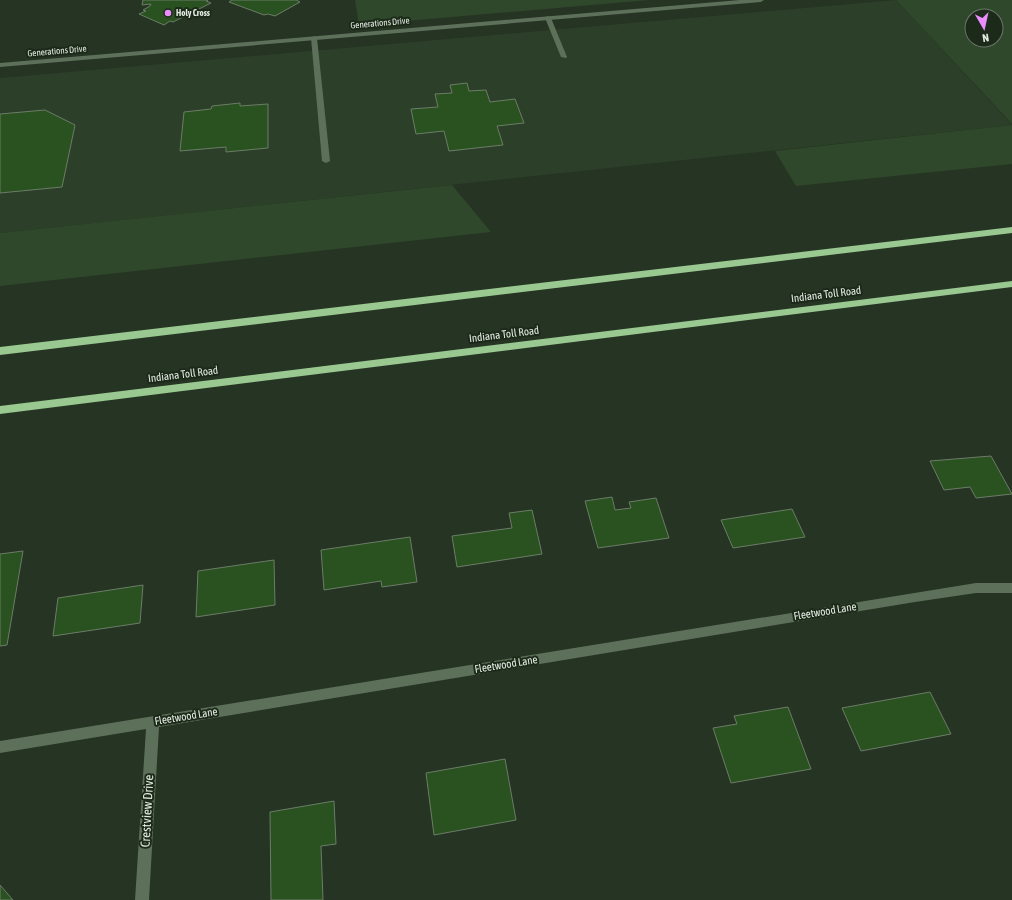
<svg xmlns="http://www.w3.org/2000/svg" width="1012" height="900" font-family="'Asap Condensed',sans-serif">
  <style>
    .built { fill: #2c3f28 }
    .green { fill: #2f472a; fill-rule: evenodd }
    .building { fill: #295220; stroke: #6c7c68 }
    .lines { fill: none; stroke-linecap: round; stroke-linejoin: round }
    .lane { fill: #5d7059; fill-rule: evenodd }
    .street { fill: #5d7059; fill-rule: evenodd }
    .highway { fill: #99c890; fill-rule: evenodd }
    .poi-dot { fill: #ea8dfd; stroke: #1c2a1a; stroke-width: 1.5 }
    .labels { text-anchor: middle; dominant-baseline: central; stroke-width: 4; stroke-linejoin: round; paint-order: stroke }
    .far-poi-label { font-size: 9px; font-weight: bold; fill: #e2ebe0; stroke: #1c2a1a; text-anchor: start }
    .far-street-label { font-size: 9px; fill: #e2ebe0; stroke: #1c2a1a }
    .street-label { font-size: 11px; fill: #e2ebe0; stroke: #1c2a1a }
    .near-street-label { font-size: 13px; fill: #e2ebe0; stroke: #1c2a1a }
  </style>
  <rect width="100%" height="100%" fill="#263423"/>
  <path class="built" d="M 896,0 L 1012,125 L 0,233 L 0,78 Z"/>
  <path class="green" d="M 355,0 L 650,0 L 359,25 Z
    M 896,0 L 1012,0 L 1012,124 ZM 972,16 L 996,16 L 996,40 L 972,40 Z
    M 1012,125 L 1012,164 L 796,186 L 775,151 Z
    M 452,185 L 491,232 L 0,286 L 0,233 Z"/>
  <path class="building" d="M 143,0 L 208,0 L 206,1 L 211,3 L 173,22 L 170,21 L 164,25 L 139,14 L 146,11 L 143,10 L 150,6 L 151,4 L 142,5 Z
    M 232,0 L 296,0 L 300,2 L 275,16 L 268,14 L 264,15 L 229,2 Z
    M 467,83 L 469,91 L 486,90 L 490,102 L 515,99 L 524,123 L 497,126 L 503,145 L 449,151 L 444,131 L 416,134 L 411,109 L 438,107 L 435,94 L 452,93 L 450,85 Z
    M 240,103 L 240,106 L 268,104 L 268,148 L 226,152 L 226,147 L 180,151 L 184,112 L 211,109 L 212,106 Z
    M 45,110 L 75,125 L 62,187 L 0,193 L 0,114 Z
    M 991,456 L 1012,494 L 976,498 L 970,487 L 944,490 L 930,461 Z
    M 612,497 L 615,510 L 631,508 L 629,502 L 656,498 L 669,538 L 598,548 L 585,501 Z
    M 792,509 L 805,537 L 733,548 L 721,520 Z
    M 532,510 L 542,554 L 457,567 L 452,536 L 512,528 L 509,513 Z
    M 410,537 L 417,582 L 382,587 L 381,581 L 324,590 L 321,550 Z
    M 23,551 L 7,645 L 0,646 L 0,554 Z
    M 274,560 L 275,605 L 196,617 L 198,571 Z
    M 143,585 L 140,623 L 53,636 L 58,598 Z
    M 930,692 L 951,734 L 861,751 L 842,708 Z
    M 788,707 L 811,769 L 731,783 L 713,728 L 737,724 L 734,716 Z
    M 505,759 L 516,820 L 434,835 L 426,773 Z
    M 334,801 L 336,844 L 321,846 L 323,900 L 271,900 L 270,812 Z
    M 0,885 L 13,900 L 0,900 Z"/>
  <g class="lines">
    <path class="lane" d="M 548,16 L 551,18 L 567,57 L 566,58 L 561,57 L 545,18 Z
      M 314,36 L 317,38 L 330,161 L 326,163 L 322,161 L 311,38 Z"/>
    <path class="street" d="M 740,0 L 764,0 L 761,2 L 0,67 L 0,63 Z
      M 976,583 L 1012,583 L 1012,593 L 976,593 L 915,602 L 159,727 L 149,900 L 135,900 L 146,729 L 0,753 L 0,741 Z"/>
    <path class="highway" d="M 1012,227 L 1012,233 L 0,355 L 0,347 Z
      M 1012,281 L 1012,287 L 0,414 L 0,406 Z"/>
  </g>
  <circle class="poi-dot" cx="168" cy="13" r="4"/>
  <g class="labels">
    <g class="far-poi-label">
      <text x="176" y="13">Holy Cross</text>
    </g>
    <g class="far-street-label">
      <text transform="translate(380 23) rotate(-5)">Generations Drive</text>
      <text transform="translate(57 51) rotate(-5)">Generations Drive</text>
    </g>
    <g class="street-label">
      <text transform="translate(826 294) rotate(-7)">Indiana Toll Road</text>
      <text transform="translate(504 334) rotate(-7)">Indiana Toll Road</text>
      <text transform="translate(183 374) rotate(-7)">Indiana Toll Road</text>
      <text transform="translate(825 611) rotate(-9)">Fleetwood Lane</text>
      <text transform="translate(506 664) rotate(-9)">Fleetwood Lane</text>
      <text transform="translate(186 716) rotate(-9)">Fleetwood Lane</text>
    </g>
    <g class="near-street-label">
      <text transform="translate(147 811) rotate(-87)">Crestview Drive</text>
    </g>
  </g>
  <g transform="translate(984 28) rotate(171)"><circle r="19" fill="#1c2a1a" stroke="#6b7769"/>
  <path d="M0-3L7 15L0 10L-7 15Z" fill="#ea8dfd"/>
  <text y="-6" font-size="11" font-weight="bold" text-anchor="middle" fill="#e2ebe0">N</text>
  </g>
</svg>
